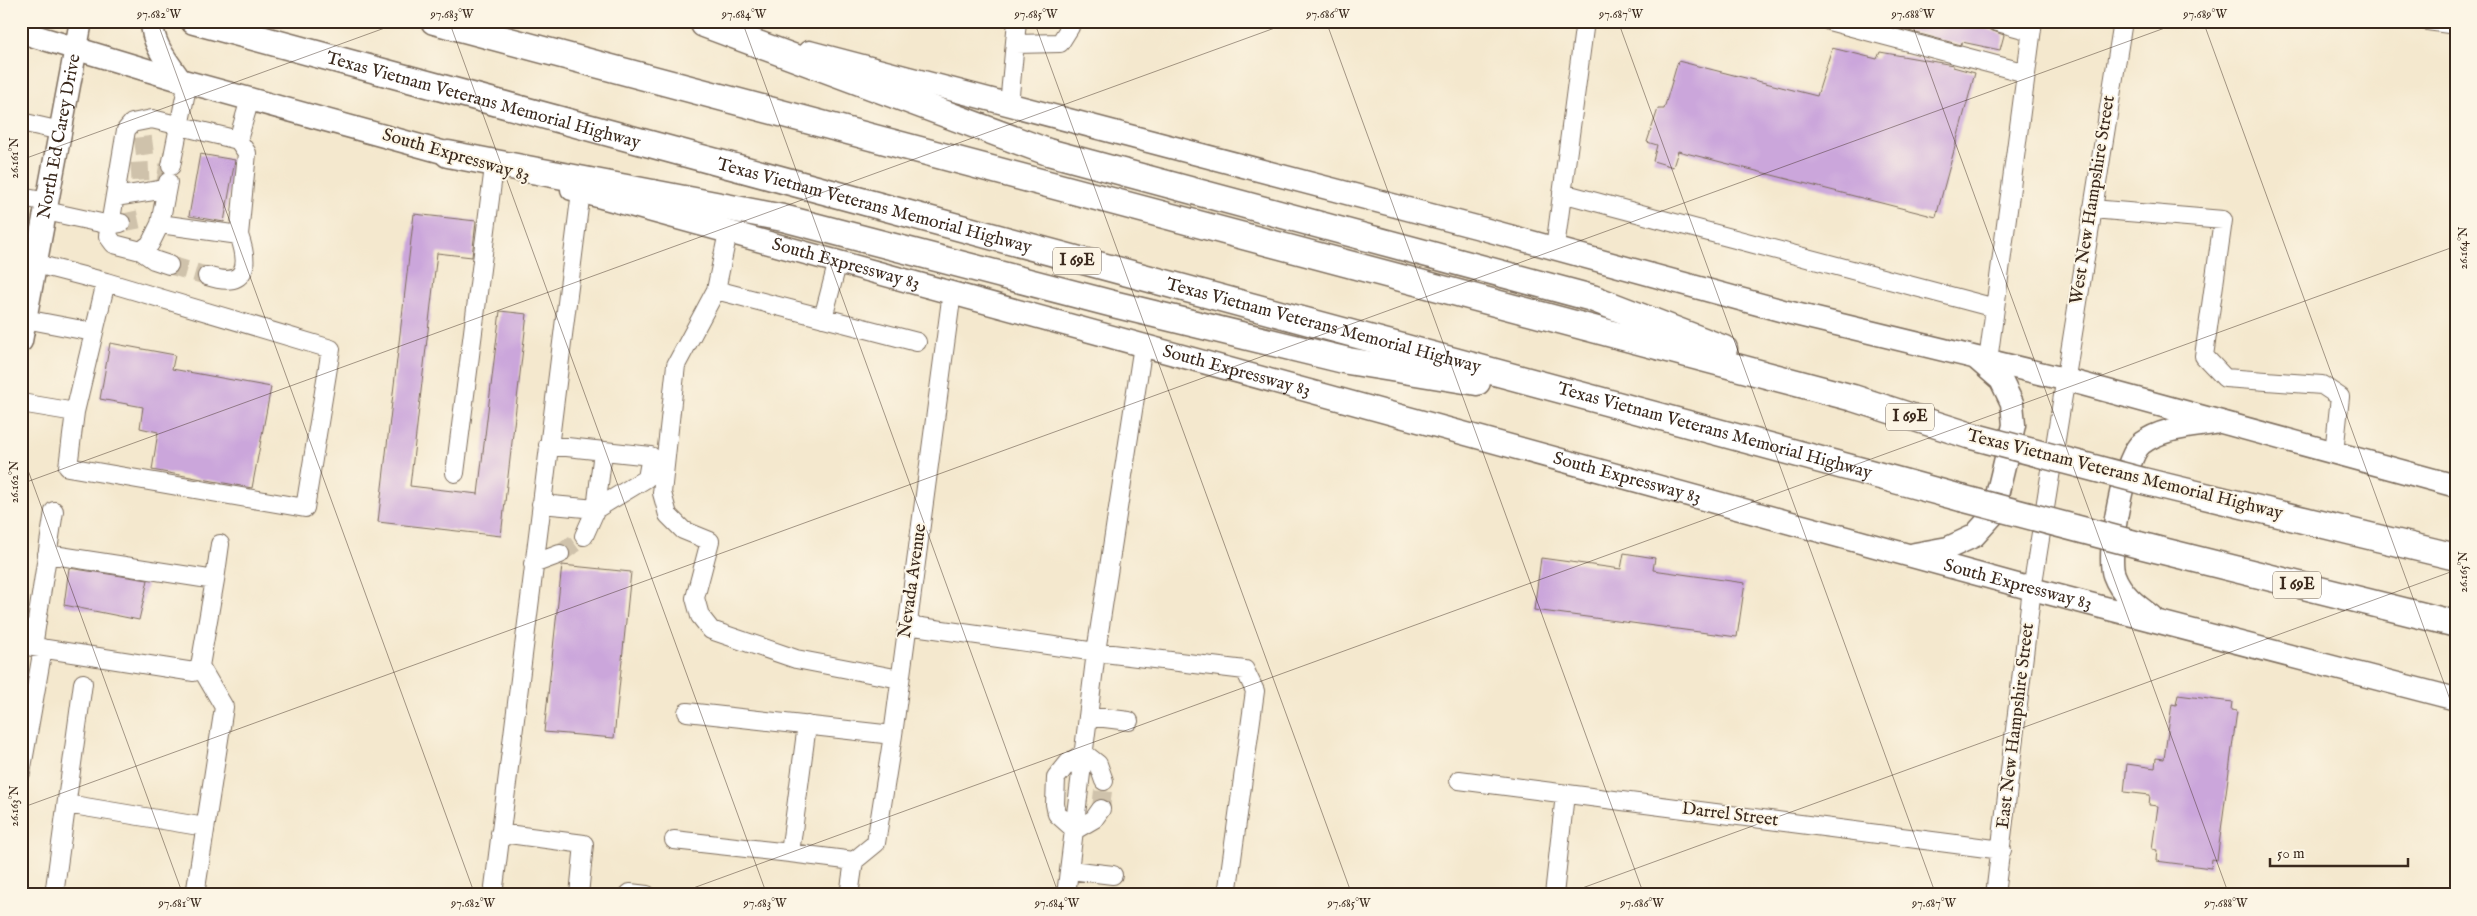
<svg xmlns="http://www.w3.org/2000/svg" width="2477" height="916" font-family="'IM FELL English',serif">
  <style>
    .building { fill: #cba6db }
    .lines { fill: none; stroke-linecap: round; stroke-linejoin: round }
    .minor-tunnel { stroke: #cfc2ab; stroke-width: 18; stroke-dasharray: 18 9; stroke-linecap: butt }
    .minor-casing { stroke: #7c6c5c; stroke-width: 20 }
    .major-casing { stroke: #7c6c5c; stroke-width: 25 }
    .highway-casing { stroke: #7c6c5c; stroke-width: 29 }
    .minor { stroke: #fff; stroke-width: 18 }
    .major { stroke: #fff; stroke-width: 22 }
    .highway { stroke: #fff; stroke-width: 26 }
    .highway-bridge-casing { stroke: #7c6c5c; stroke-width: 29; stroke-linecap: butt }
    .highway-bridge { stroke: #fff; stroke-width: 26 }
    .ticks { fill: none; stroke: #3b2a1e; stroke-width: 1; stroke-opacity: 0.45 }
    .labels { text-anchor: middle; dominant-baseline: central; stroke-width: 4; stroke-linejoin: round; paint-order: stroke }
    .shield { fill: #fcf5e5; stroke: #75675a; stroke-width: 1 }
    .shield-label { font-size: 16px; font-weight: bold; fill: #3b2a1e }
    .street-label { font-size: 18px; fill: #3b2a1e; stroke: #fcf5e5 }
    .neatline { fill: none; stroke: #3b2a1e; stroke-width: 2 }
    .ticks-label { font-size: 12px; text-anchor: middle; fill: #3b2a1e }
  </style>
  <rect width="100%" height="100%" fill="#fcf5e5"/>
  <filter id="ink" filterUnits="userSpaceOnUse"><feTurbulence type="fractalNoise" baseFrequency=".02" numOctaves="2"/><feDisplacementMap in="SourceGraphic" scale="10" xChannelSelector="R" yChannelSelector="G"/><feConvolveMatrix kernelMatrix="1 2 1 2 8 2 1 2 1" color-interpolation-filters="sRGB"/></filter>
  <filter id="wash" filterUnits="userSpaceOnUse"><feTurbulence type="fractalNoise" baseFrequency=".0096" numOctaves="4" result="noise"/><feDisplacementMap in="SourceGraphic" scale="20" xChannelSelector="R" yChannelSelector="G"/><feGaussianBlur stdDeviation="1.12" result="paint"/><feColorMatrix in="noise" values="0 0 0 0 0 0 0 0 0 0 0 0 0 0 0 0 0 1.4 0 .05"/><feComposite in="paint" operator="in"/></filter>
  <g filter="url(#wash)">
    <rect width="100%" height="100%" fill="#f4e8ce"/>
    <g id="blocks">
      <path class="building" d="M 1891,21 L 1966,21 L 2004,35 L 2000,50 L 1962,42 L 1961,45 L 1890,26 Z
        M 1832,48 L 1877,59 L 1880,52 L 1953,65 L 1953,67 L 1975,73 L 1936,217 L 1678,151 L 1673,167 L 1653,161 L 1657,145 L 1647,142 L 1658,109 L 1664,109 L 1678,61 L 1817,96 Z
        M 200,154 L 235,160 L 224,222 L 189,216 Z
        M 414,214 L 476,221 L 472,257 L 437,253 L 410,486 L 478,494 L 500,311 L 527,314 L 501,536 L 378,522 Z
        M 110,343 L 175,355 L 172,369 L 271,387 L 252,488 L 152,470 L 158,432 L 140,428 L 143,407 L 100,399 Z
        M 1624,553 L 1655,558 L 1653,570 L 1745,583 L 1737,637 L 1534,610 L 1541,558 L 1621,569 Z
        M 562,565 L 631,572 L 614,738 L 544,732 Z
        M 69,568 L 148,580 L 139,620 L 64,605 Z
        M 2178,695 L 2232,702 L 2231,710 L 2237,711 L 2217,860 L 2212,859 L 2211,868 L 2156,861 L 2157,850 L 2152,849 L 2158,806 L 2149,805 L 2150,795 L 2124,792 L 2127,764 L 2155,768 L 2156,758 L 2164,759 L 2172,704 L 2176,705 Z"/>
    </g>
  </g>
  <g filter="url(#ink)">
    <use href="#blocks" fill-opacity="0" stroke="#7c6c5c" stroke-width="1"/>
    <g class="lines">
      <path class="minor-tunnel" d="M 135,147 L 158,144
        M 131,172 L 151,171 L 169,174
        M 121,223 L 145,218
        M 169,265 L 207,276
        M 560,554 L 584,536
        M 1101,809 L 1104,781"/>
      <g class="minor-casing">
        <path id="minor" d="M 1829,21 L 2026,73
          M 1994,21 L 2031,31
          M 2428,21 L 2456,25
          M 1015,44 L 1060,43 L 1070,27 L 1070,21
          M 1009,105 L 1017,21
          M 21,122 L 61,131
          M 171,166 L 188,82
          M 1562,193 L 1995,308
          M 21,197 L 48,202
          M 115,197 L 166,189
          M 2092,209 L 2223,220 L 2204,356 L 2225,378 L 2322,385 L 2340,397 L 2334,453
          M 46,211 L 110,225 L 126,130 L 132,123 L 152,119 L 238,140 L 250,99
          M 121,223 L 110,225 L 108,236 L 114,244 L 141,251 L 150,244 L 160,224 L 239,235 L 247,153 L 238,140
          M 160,224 L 168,182
          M 728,232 L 716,290 L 917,342
          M 1555,248 L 1585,21
          M 141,251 L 154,260 L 169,265
          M 21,260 L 106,282 L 75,412
          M 207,276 C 247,289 250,266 239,235
          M 716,290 L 676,365 L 662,493 L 668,515 L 683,530 L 710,541 L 695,598 L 700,616 L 711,630 L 796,659 L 900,679
          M 823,318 L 838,261
          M 25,319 L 93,332
          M 1988,361 L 2033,21
          M 21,403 L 75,412 L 68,467 L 305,508 L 331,349 L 106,282
          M 455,473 L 494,167
          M 541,504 L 596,509 L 647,478 L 651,456 L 548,445
          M 584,536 L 596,509 L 603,451
          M 533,564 L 560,554
          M 215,580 L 220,544
          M 907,625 L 1096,652 L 1143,345
          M 21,645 L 194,672 L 200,666 L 215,580 L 47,554
          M 33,647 L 54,511
          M 687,712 L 893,735
          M 1088,716 L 1129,721
          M 21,773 L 43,648
          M 1459,780 L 2002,850
          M 67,804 L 205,827
          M 1101,809 L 1094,819 L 1075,830 L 1057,814 L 1055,804 L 1056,778 L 1068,763 L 1084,753 L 1098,764 L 1104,781
          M 500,833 L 584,844 L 579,895
          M 674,840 L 790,853 L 807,725
          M 790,853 L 854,861
          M 854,861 L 876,843 L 893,735 L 952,292
          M 1070,870 L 1113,875
          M 54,895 L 83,683
          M 195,895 L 224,707 L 200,666
          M 493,895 L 581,191
          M 628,895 L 630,893 L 647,895
          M 849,895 L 854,861
          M 1066,895 L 1096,652 L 1245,670 L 1255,691 L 1227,895
          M 1554,895 L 1565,794
          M 1995,895 L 2032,589 L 2123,21"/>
      </g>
      <g class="major-casing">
        <g id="major">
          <path d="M 152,21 C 152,45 168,62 180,80"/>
          <path d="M 21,32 L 180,80 L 464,158"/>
          <path d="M 809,52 L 1480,228 L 1787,312 L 2064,379 L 2456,486"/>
          <path id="s1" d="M 572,189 L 2032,589 L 2456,699"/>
          <path id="s2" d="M 21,341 L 81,21"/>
          <path d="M 1915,554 L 1948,548 L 1974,536 L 1992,516 L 2014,425 L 2012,403 L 2001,380 L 1978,360"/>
          <path d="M 2151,616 C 2136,605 2121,594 2114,575 C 2106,554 2124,456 2142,443 C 2162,428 2190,427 2214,423"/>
        </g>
      </g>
      <g class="highway-casing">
        <g id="highway">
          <path id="s3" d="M 194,21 C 782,185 1373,336 1961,498"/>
          <path d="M 434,21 L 1853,398 L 1968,435"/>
          <path d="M 704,24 L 1048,152 L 1592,298 L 1724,349"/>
          <path d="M 448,154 L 783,218 L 1113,304 L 1348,361 L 1477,382"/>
          <path d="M 2143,481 L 2456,557"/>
          <path d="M 2139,545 L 2456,624"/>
        </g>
      </g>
      <use href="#minor" class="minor"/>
      <use href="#major" class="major"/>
      <use href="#highway" class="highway"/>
      <g class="highway-bridge-casing">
        <path id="highway-bridge" d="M 1968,435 L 2143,481
          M 1961,498 L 2139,545"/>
      </g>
      <use href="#highway-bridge" class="highway-bridge"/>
    </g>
  </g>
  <path class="ticks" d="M 157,21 L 475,895M 449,21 L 767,895M 742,21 L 1059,895M 1034,21 L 1352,895M 1326,21 L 1644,895M 1618,21 L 1936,895M 1911,21 L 2229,895M 2203,21 L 2456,716M 21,160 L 404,21M 21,451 L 183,895M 21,484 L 1294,21M 21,808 L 2184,21M 674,895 L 2456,246M 1563,895 L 2456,570M 2453,895 L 2456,894"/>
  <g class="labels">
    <g class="shield">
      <rect x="1053" y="247.5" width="48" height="27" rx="4"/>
      <rect x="1886" y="403.5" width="48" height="27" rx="4"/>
      <rect x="2273" y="571.5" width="48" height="27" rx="4"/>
    </g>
    <g class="shield-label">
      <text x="1077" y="261">I 69E</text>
      <text x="1910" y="417">I 69E</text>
      <text x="2297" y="585">I 69E</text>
    </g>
    <g class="street-label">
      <text stroke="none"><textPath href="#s3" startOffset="300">Texas Vietnam Veterans Memorial Highway</textPath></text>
      <text stroke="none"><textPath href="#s2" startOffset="208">North Ed Carey Drive</textPath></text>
      <text transform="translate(456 156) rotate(16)">South Expressway 83</text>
      <text transform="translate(2093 200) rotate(-81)">West New Hampshire Street</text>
      <text stroke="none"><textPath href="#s3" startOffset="705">Texas Vietnam Veterans Memorial Highway</textPath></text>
      <text stroke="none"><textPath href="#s1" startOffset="284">South Expressway 83</textPath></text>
      <text stroke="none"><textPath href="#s3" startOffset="1170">Texas Vietnam Veterans Memorial Highway</textPath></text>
      <text stroke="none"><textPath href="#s1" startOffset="689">South Expressway 83</textPath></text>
      <text stroke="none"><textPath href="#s3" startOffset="1575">Texas Vietnam Veterans Memorial Highway</textPath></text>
      <text transform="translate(2125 475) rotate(14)">Texas Vietnam Veterans Memorial Highway</text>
      <text stroke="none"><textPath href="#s1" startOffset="1094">South Expressway 83</textPath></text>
      <text transform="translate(913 581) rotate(-82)">Nevada Avenue</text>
      <text stroke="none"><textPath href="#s1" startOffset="1499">South Expressway 83</textPath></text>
      <text transform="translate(2016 726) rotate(-83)">East New Hampshire Street</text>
      <text transform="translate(1730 815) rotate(7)">Darrel Street</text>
    </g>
  </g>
  <rect width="2477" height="916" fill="none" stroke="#fcf5e5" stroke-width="55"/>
  <path d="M2270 858v8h138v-8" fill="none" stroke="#3b2a1e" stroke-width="2.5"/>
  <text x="2277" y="858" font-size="15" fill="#3b2a1e" stroke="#fcf5e5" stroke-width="4" paint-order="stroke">50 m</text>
  <rect x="28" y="28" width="2422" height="860" class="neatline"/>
  <g class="ticks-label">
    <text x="159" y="18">97.682°W</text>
    <text x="452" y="18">97.683°W</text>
    <text x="744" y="18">97.684°W</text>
    <text x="1036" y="18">97.685°W</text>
    <text x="1328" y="18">97.686°W</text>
    <text x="1621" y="18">97.687°W</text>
    <text x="1913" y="18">97.688°W</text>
    <text x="2205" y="18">97.689°W</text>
    <text transform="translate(14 158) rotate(-90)" y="4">26.161°N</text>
    <text transform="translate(2463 248) rotate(-90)" y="4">26.164°N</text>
    <text transform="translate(14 482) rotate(-90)" y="4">26.162°N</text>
    <text transform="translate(2463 572) rotate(-90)" y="4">26.165°N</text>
    <text transform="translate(14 806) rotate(-90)" y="4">26.163°N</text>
    <text x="180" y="907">97.681°W</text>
    <text x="473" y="907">97.682°W</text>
    <text x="765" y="907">97.683°W</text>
    <text x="1057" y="907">97.684°W</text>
    <text x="1349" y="907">97.685°W</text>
    <text x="1642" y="907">97.686°W</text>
    <text x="1934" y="907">97.687°W</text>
    <text x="2226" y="907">97.688°W</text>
  </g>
</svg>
